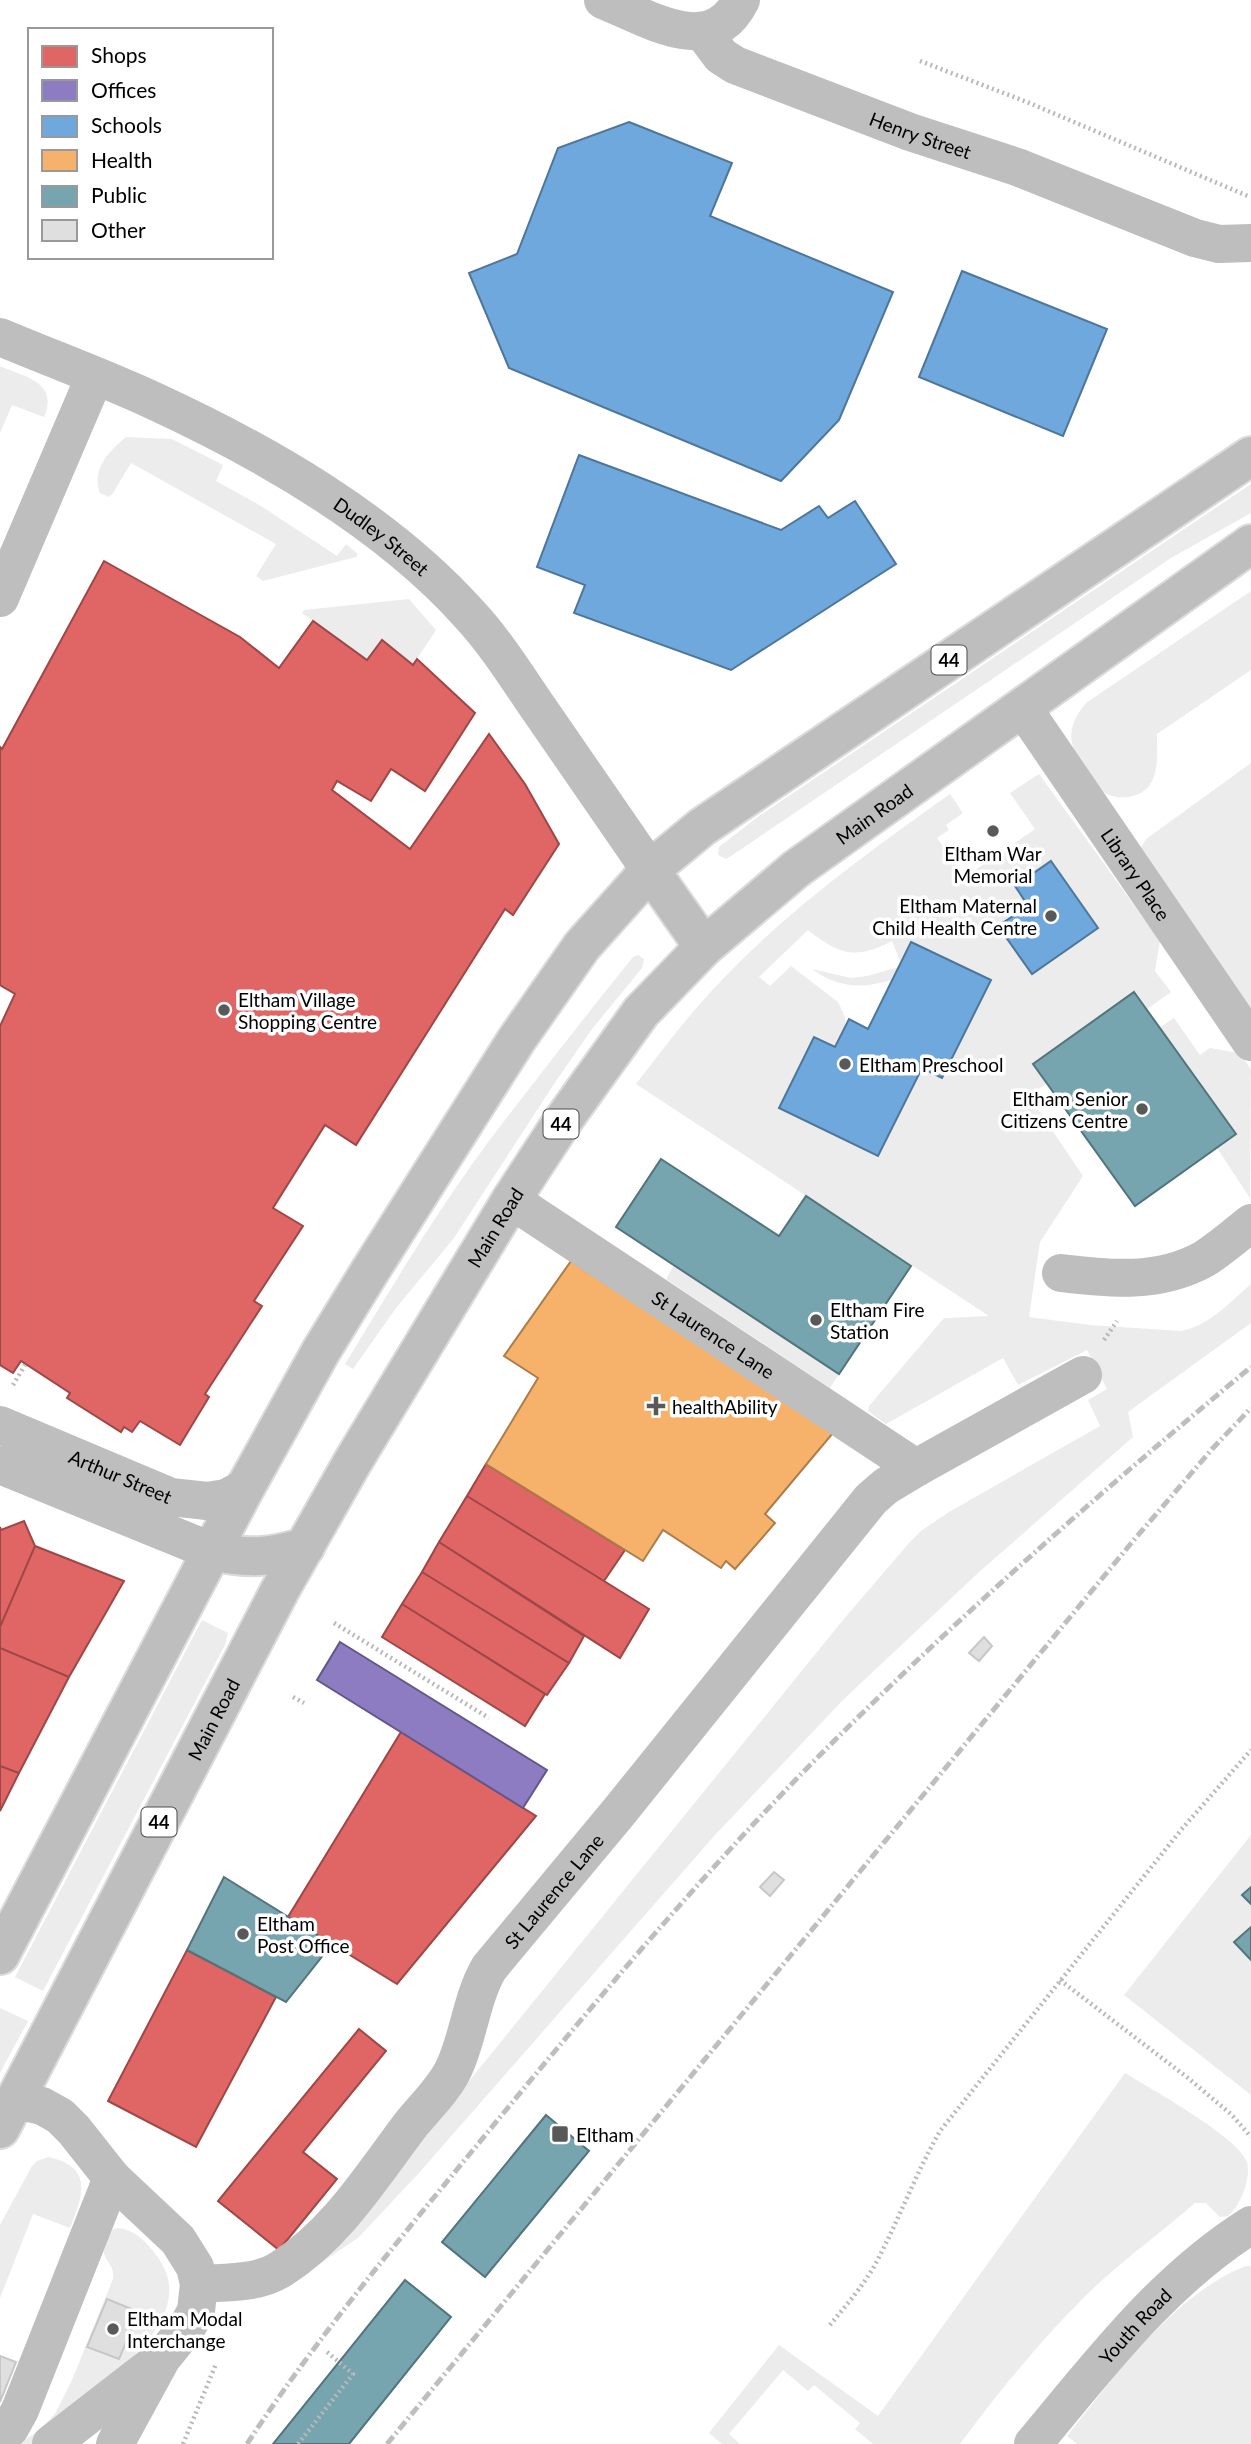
<svg xmlns="http://www.w3.org/2000/svg" width="1251" height="2444" font-family="Lato,sans-serif">
  <style>
    .green { fill: #ececec; fill-rule: evenodd }
    .shops { fill: #e06666; stroke: #9d4747; stroke-width: 2 }
    .offices { fill: #8e7cc3; stroke: #635788; stroke-width: 2 }
    .schools { fill: #6fa8dc; stroke: #4e769a; stroke-width: 2 }
    .health { fill: #f6b26b; stroke: #ac7d4b; stroke-width: 2 }
    .public { fill: #76a5af; stroke: #53747a; stroke-width: 2 }
    .building { fill: #dfdfdf; stroke: #c7c7c7; stroke-width: 2 }
    .lines { fill: none; stroke-linecap: round; stroke-linejoin: round }
    .major-casing { stroke: #dbdbdb; stroke-width: 42 }
    .path { stroke: #b9b9b9; stroke-width: 4.5; stroke-dasharray: 2 3.5; stroke-linecap: butt }
    .minor { stroke: #bebebe; stroke-width: 38 }
    .major { stroke: #bebebe; stroke-width: 38 }
    .rail { stroke: #bebebe; stroke-width: 5; stroke-dasharray: 10 3.5 2 3.5; stroke-linecap: butt }
    .poi-dot { fill: #595959; stroke: #fff; stroke-width: 2.5 }
    .labels { text-anchor: middle; dominant-baseline: central; stroke-width: 7; stroke-linejoin: round; paint-order: stroke }
    .shield { fill: #fff; stroke: #4c4c4c; stroke-width: 2 }
    .shield-label { font-size: 18px; font-weight: bold; fill: #000 }
    .street-label { font-size: 19px; fill: #000; stroke: #fff }
    .poi-label { font-size: 19px; fill: #000; stroke: #fff; text-anchor: start }
  </style>
  <rect width="100%" height="100%" fill="#fff"/>
  <path class="green" d="M 0,366 C 25,377 59,382 44,417 L 12,405 L 0,433 Z
    M 126,437 L 172,439 L 223,465 L 216,481 L 261,506 L 337,556 L 346,544 L 358,554 L 356,557 L 263,581 L 256,576 L 276,544 L 131,463 L 113,493 L 109,497 L 100,493 C 91,470 109,451 126,437 Z
    M 1251,484 L 1251,513 L 1171,558 L 731,856 L 726,859 L 718,855 L 719,847 L 759,816 Z
    M 1251,591 L 1251,670 L 1157,734 C 1157,760 1161,792 1128,797 C 1119,798 1110,797 1102,791 C 1079,760 1055,739 1086,703 Z
    M 409,599 L 436,630 L 413,665 L 382,640 L 367,660 L 302,613 L 304,610 Z
    M 1251,763 L 1251,1014 L 1140,850 L 1146,839 Z
    M 1039,774 L 1160,941 L 1155,971 L 1171,992 L 1147,1009 L 1134,993 L 1047,1083 L 1029,1096 L 1083,1176 L 1040,1242 L 1029,1317 L 1090,1325 L 1181,1331 C 1209,1326 1230,1302 1251,1284 L 1251,1323 L 1128,1412 L 1133,1437 L 978,1573 L 843,1700 L 715,1835 L 418,2174 L 358,2238 L 280,2290 L 457,2096 L 843,1620 L 909,1543 L 921,1531 L 949,1512 L 1100,1426 L 1088,1400 L 1107,1389 L 1087,1350 L 1018,1385 L 1003,1358 L 886,1424 L 868,1411 L 869,1406 L 944,1318 L 989,1316 L 636,1084 C 663,1049 690,1013 721,981 C 789,909 870,851 950,794 L 963,813 L 946,825 L 949,830 L 937,838 L 965,877 L 1035,829 L 1010,793 ZM 808,930 C 839,955 856,960 892,941 L 901,963 L 912,942 L 991,981 L 942,1078 L 922,1068 L 877,1156 L 779,1108 L 835,1047 L 845,1026 L 845,1017 L 838,1002 L 791,966 L 770,986 L 759,977 Z
    M 638,955 L 644,959 L 642,968 L 592,1029 L 554,1084 L 454,1238 L 396,1308 L 353,1369 L 345,1364 C 391,1289 436,1212 489,1141 C 536,1079 584,1018 633,957 Z
    M 899,967 L 892,980 C 861,989 838,988 812,969 L 851,978 L 867,976 Z
    M 1174,1018 L 1200,1055 L 1210,1048 L 1239,1053 L 1251,1069 L 1250,1198 L 1217,1148 L 1236,1134 L 1159,1028 Z
    M 674,1265 L 839,1374 L 830,1388 L 666,1279 Z
    M 202,1620 L 228,1633 L 225,1645 L 43,1991 L 15,1977 Z
    M 1251,1835 L 1251,2095 L 1124,1995 Z
    M 0,2008 L 28,2021 L 0,2073 Z
    M 1125,2073 C 1151,2089 1238,2137 1247,2162 C 1251,2179 1241,2205 1228,2216 L 1220,2217 L 1206,2203 L 1195,2203 C 1164,2230 1131,2254 1100,2282 C 1049,2330 1002,2387 960,2444 L 873,2444 L 855,2429 L 860,2423 L 814,2385 L 808,2391 L 783,2370 L 729,2434 L 740,2444 L 722,2444 L 709,2433 L 779,2345 L 878,2416 Z
    M 49,2157 C 94,2168 83,2195 70,2228 L 33,2214 L 0,2298 L 0,2225 L 32,2166 L 37,2161 Z
    M 118,2228 C 137,2230 149,2245 159,2259 C 195,2312 128,2362 92,2392 C 72,2410 51,2427 31,2444 L 18,2444 L 37,2432 L 55,2414 L 72,2380 L 113,2279 C 115,2264 105,2263 104,2252 C 103,2246 109,2236 112,2230 Z
    M 1246,2266 L 1251,2266 L 1251,2444 L 1077,2444 L 1067,2436 C 1114,2377 1175,2293 1246,2266 Z"/>
  <path class="shops" d="M 104,561 L 240,637 L 279,668 L 313,621 L 367,660 L 382,640 L 413,665 L 417,659 L 475,713 L 425,791 L 391,769 L 371,801 L 337,781 L 332,790 L 410,849 L 489,734 L 525,784 L 559,844 L 513,915 L 505,909 L 356,1145 L 325,1125 L 273,1208 L 303,1226 L 254,1301 L 262,1306 L 205,1394 L 209,1397 L 180,1445 L 140,1421 L 132,1432 L 124,1427 L 121,1432 L 67,1398 L 70,1393 L 21,1361 L 13,1373 L 0,1365 L 0,1026 L 15,994 L 0,985 L 0,747 L 2,749 Z
    M 486,1464 L 625,1550 L 604,1581 L 467,1496 Z
    M 467,1496 L 649,1609 L 620,1658 L 439,1542 Z
    M 24,1521 L 35,1546 L 0,1627 L 0,1527 L 1,1530 Z
    M 439,1542 L 584,1636 L 569,1663 L 422,1572 Z
    M 35,1546 L 124,1581 L 69,1677 L 0,1648 L 0,1627 Z
    M 422,1572 L 569,1663 L 547,1695 L 402,1604 Z
    M 402,1604 L 545,1694 L 525,1726 L 382,1637 Z
    M 0,1648 L 69,1677 L 19,1773 L 0,1766 Z
    M 401,1732 L 536,1816 L 397,1984 L 288,1917 Z
    M 0,1766 L 19,1773 L 0,1811 Z
    M 187,1950 L 276,1997 L 196,2147 L 108,2101 Z
    M 359,2029 L 386,2051 L 303,2152 L 337,2179 L 279,2250 L 218,2201 Z"/>
  <path class="offices" d="M 340,1642 L 547,1770 L 523,1808 L 317,1680 Z"/>
  <path class="schools" d="M 629,122 L 732,163 L 710,216 L 893,292 L 839,420 L 781,481 L 509,368 L 469,273 L 517,254 L 558,148 Z
    M 962,271 L 1107,329 L 1063,436 L 919,377 Z
    M 579,455 L 781,530 L 819,506 L 828,518 L 855,501 L 896,564 L 731,670 L 574,613 L 585,585 L 537,567 Z
    M 1051,861 L 1098,928 L 1032,974 L 998,926 L 1028,906 L 1015,886 Z
    M 911,942 L 991,980 L 942,1078 L 922,1068 L 878,1156 L 779,1108 L 814,1037 L 835,1047 L 849,1019 L 868,1029 Z"/>
  <path class="health" d="M 571,1261 L 833,1433 L 765,1514 L 775,1523 L 735,1569 L 726,1561 L 721,1568 L 663,1530 L 643,1561 L 486,1464 L 538,1378 L 504,1356 Z"/>
  <path class="public" d="M 1134,992 L 1236,1134 L 1135,1206 L 1033,1064 Z
    M 661,1159 L 779,1236 L 806,1196 L 911,1266 L 839,1374 L 616,1227 Z
    M 224,1877 L 332,1944 L 286,2002 L 187,1950 Z
    M 1251,1887 L 1251,1904 L 1242,1895 Z
    M 1251,1927 L 1251,1960 L 1234,1942 Z
    M 546,2115 L 589,2151 L 485,2277 L 442,2242 Z
    M 405,2280 L 451,2317 L 349,2444 L 273,2444 Z"/>
  <path class="building" d="M 984,1637 L 992,1646 L 979,1661 L 969,1653 Z
    M 774,1872 L 784,1880 L 770,1896 L 760,1887 Z
    M 107,2299 L 139,2312 L 119,2359 L 87,2347 Z
    M 0,2356 L 16,2362 L 0,2402 Z"/>
  <g class="lines">
    <g class="major-casing">
      <g id="major">
        <path d="M 650,870 L 704,947"/>
        <path d="M 211,1551 C 247,1559 270,1558 305,1547"/>
        <path d="M 0,1955 L 245,1488 L 321,1351 L 370,1271 L 517,1039 L 582,946 L 650,870 L 702,827 L 1251,456"/>
        <path id="s8" d="M 0,2129 L 280,1590 L 352,1463 L 511,1200 L 562,1122 L 641,1012 L 704,947 L 796,869 L 1251,544"/>
      </g>
    </g>
    <path class="path" d="M 920,61 L 1027,102 L 1250,197
      M 1104,1340 L 1117,1321
      M 13,1385 L 25,1365
      M 334,1623 L 489,1718
      M 293,1697 L 304,1703
      M 1060,1980 L 1188,2078 L 1232,2115 L 1251,2137
      M 830,2325 C 847,2304 866,2283 878,2259 C 900,2217 916,2173 940,2131 L 1181,1830 L 1251,1750
      M 183,2444 L 216,2364
      M 298,2444 L 353,2374 L 327,2352"/>
    <g class="minor">
      <path d="M 603,0 C 648,18 711,60 741,0"/>
      <path id="s1" d="M 703,32 L 721,56 L 735,65 L 910,132 L 1017,167 L 1195,238 L 1219,244 L 1251,243"/>
      <path id="s2" d="M 0,337 C 50,358 102,377 152,400 C 265,452 386,521 470,615 C 496,643 517,677 539,709 C 576,762 613,816 650,870"/>
      <path d="M 0,598 L 95,376"/>
      <path id="s3" d="M 1023,708 L 1251,1042"/>
      <path id="s4" d="M 511,1200 L 916,1468"/>
      <path d="M 1061,1273 C 1110,1279 1159,1284 1204,1259 C 1220,1249 1236,1235 1251,1223"/>
      <path id="s5" d="M 0,1425 L 171,1497 L 207,1501 L 226,1498 L 245,1488"/>
      <path d="M 0,1465 L 211,1551"/>
      <path d="M 15,2100 L 42,2106 L 60,2116 L 74,2130 L 112,2178 L 178,2240 L 195,2267 L 199,2284 L 196,2311 L 187,2327 L 162,2358 L 115,2444"/>
      <path id="s6" d="M 199,2284 C 226,2282 258,2284 281,2269 C 337,2234 373,2174 412,2123 C 426,2106 445,2088 454,2068 C 469,2036 471,1999 489,1968 L 618,1813 L 871,1499 L 886,1486 L 916,1468 L 1083,1375"/>
      <path d="M 0,2437 L 10,2428 L 20,2410 L 112,2178"/>
      <path d="M 51,2444 L 149,2368"/>
      <path id="s7" d="M 1033,2444 C 1100,2364 1162,2281 1251,2225"/>
    </g>
    <use href="#major" class="major"/>
    <path class="rail" d="M 247,2444 C 319,2334 404,2234 487,2133 C 596,2001 705,1870 826,1749 C 961,1614 1104,1489 1251,1367
      M 387,2444 L 1133,1541 L 1213,1448 L 1251,1408"/>
  </g>
  <g class="poi-dot">
    <circle cx="993" cy="831" r="7"/>
    <circle cx="1051" cy="916" r="7"/>
    <circle cx="224" cy="1010" r="7"/>
    <circle cx="845" cy="1064" r="7"/>
    <circle cx="1142" cy="1109" r="7"/>
    <circle cx="816" cy="1320" r="7"/>
    <path d="M652.5 1395.5h7v7h7v7h-7v7h-7v-7h-7v-7h7z"/>
    <circle cx="243" cy="1934" r="7"/>
    <rect x="551" y="2125" width="18" height="18" rx="3.5"/>
    <circle cx="113" cy="2329" r="7"/>
  </g>
  <g class="labels">
    <g class="shield">
      <rect x="931.5" y="645.5" width="35" height="29" rx="5"/>
      <rect x="543.5" y="1109.5" width="35" height="29" rx="5"/>
      <rect x="141.5" y="1807.5" width="35" height="29" rx="5"/>
    </g>
    <g class="shield-label">
      <text x="949" y="660">44</text>
      <text x="561" y="1124">44</text>
      <text x="159" y="1822">44</text>
    </g>
    <g class="street-label">
      <text stroke="none"><textPath href="#s1" startOffset="245">Henry Street</textPath></text>
      <text stroke="none"><textPath href="#s2" startOffset="432">Dudley Street</textPath></text>
      <text stroke="none"><textPath href="#s8" startOffset="1596">Main Road</textPath></text>
      <text stroke="none"><textPath href="#s3" startOffset="201">Library Place</textPath></text>
      <text stroke="none"><textPath href="#s8" startOffset="1029">Main Road</textPath></text>
      <text stroke="none"><textPath href="#s4" startOffset="243">St Laurence Lane</textPath></text>
      <text stroke="none"><textPath href="#s5" startOffset="131">Arthur Street</textPath></text>
      <text stroke="none"><textPath href="#s8" startOffset="462">Main Road</textPath></text>
      <text stroke="none"><textPath href="#s6" startOffset="558">St Laurence Lane</textPath></text>
      <text stroke="none"><textPath href="#s7" startOffset="156">Youth Road</textPath></text>
    </g>
    <g class="poi-label">
      <text x="993" y="853" text-anchor="middle">Eltham War<tspan x="993" dy="22">Memorial</tspan></text>
      <text x="1037" y="905" text-anchor="end">Eltham Maternal<tspan x="1037" dy="22">Child Health Centre</tspan></text>
      <text x="238" y="999">Eltham Village<tspan x="238" dy="22">Shopping Centre</tspan></text>
      <text x="859" y="1064">Eltham Preschool</text>
      <text x="1128" y="1098" text-anchor="end">Eltham Senior<tspan x="1128" dy="22">Citizens Centre</tspan></text>
      <text x="830" y="1309">Eltham Fire<tspan x="830" dy="22">Station</tspan></text>
      <text x="672" y="1406">healthAbility</text>
      <text x="257" y="1923">Eltham<tspan x="257" dy="22">Post Office</tspan></text>
      <text x="576" y="2134">Eltham</text>
      <text x="127" y="2318">Eltham Modal<tspan x="127" dy="22">Interchange</tspan></text>
    </g>
  </g>
  <rect x="28" y="28" width="245" height="231" fill="#ffffff" stroke="#999999" stroke-width="2"/>
  <rect x="42" y="46" width="35" height="21" fill="#e06666" stroke="#999999" stroke-width="2"/>
  <text x="91" y="63" font-size="21" fill="#000000">Shops</text>
  <rect x="42" y="80" width="35" height="21" fill="#8e7cc3" stroke="#999999" stroke-width="2"/>
  <text x="91" y="98" font-size="21" fill="#000000">Offices</text>
  <rect x="42" y="116" width="35" height="21" fill="#6fa8dc" stroke="#999999" stroke-width="2"/>
  <text x="91" y="133" font-size="21" fill="#000000">Schools</text>
  <rect x="42" y="150" width="35" height="21" fill="#f6b26b" stroke="#999999" stroke-width="2"/>
  <text x="91" y="168" font-size="21" fill="#000000">Health</text>
  <rect x="42" y="186" width="35" height="21" fill="#76a5af" stroke="#999999" stroke-width="2"/>
  <text x="91" y="203" font-size="21" fill="#000000">Public</text>
  <rect x="42" y="220" width="35" height="21" fill="#dfdfdf" stroke="#999999" stroke-width="2"/>
  <text x="91" y="238" font-size="21" fill="#000000">Other</text>
</svg>
